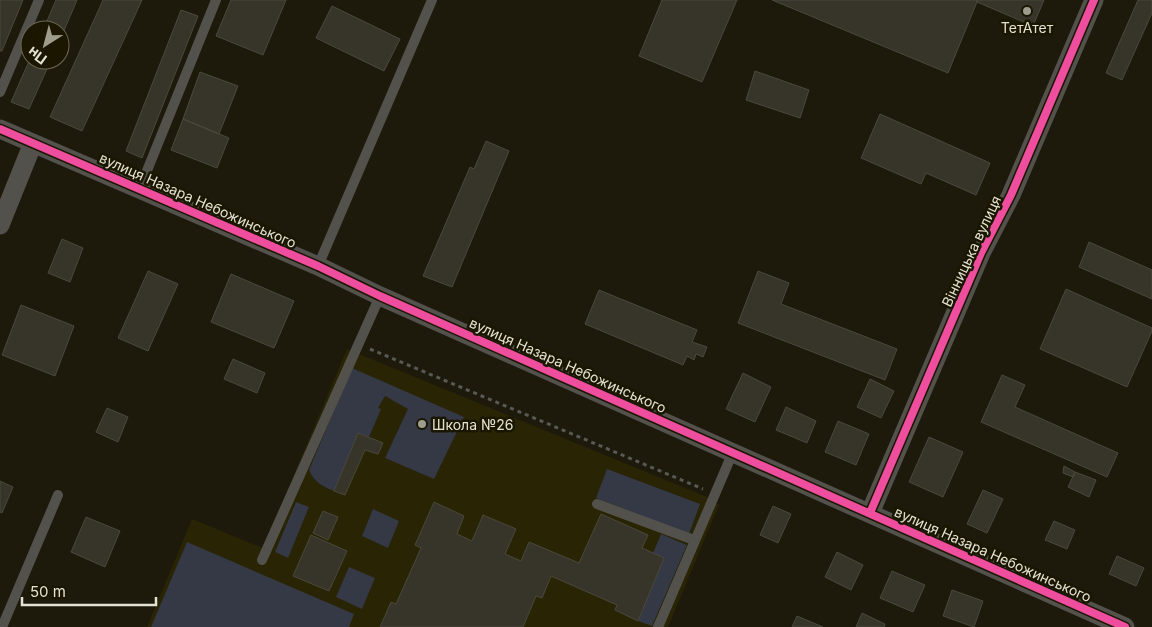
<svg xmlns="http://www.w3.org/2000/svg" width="1152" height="627" font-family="Inter,sans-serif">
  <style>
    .built { fill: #282404 }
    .green { fill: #353845 }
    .building { fill: #373529; stroke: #4b483c }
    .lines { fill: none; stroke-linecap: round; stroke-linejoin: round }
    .path { stroke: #595953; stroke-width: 3; stroke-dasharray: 4 4; stroke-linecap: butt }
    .lane { stroke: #53514c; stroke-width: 10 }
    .street { stroke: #53514c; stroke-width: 19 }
    .cycleway-casing { stroke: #1a1600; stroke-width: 11 }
    .cycleway { stroke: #ef4d9e; stroke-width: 8 }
    .poi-dot { fill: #9e9d8d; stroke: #1a1600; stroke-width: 2 }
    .labels { text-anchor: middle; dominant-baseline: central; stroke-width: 5; stroke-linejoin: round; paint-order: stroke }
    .poi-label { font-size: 14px; fill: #e4e3d3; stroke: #1a1600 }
    .street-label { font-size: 14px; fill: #e4e3d3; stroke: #1a1600 }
  </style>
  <rect width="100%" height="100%" fill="#1d1a0c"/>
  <path class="built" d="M 347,349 L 712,499 L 719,505 L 668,627 L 147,627 L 192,519 L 263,548 Z"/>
  <path class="green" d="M 352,368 L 464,417 L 434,479 L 385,458 L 408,409 L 385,396 L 378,408 L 381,409 L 369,437 L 358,433 L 334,491 C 322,486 314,482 309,470 Z
    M 607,469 L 700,504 L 689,534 L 596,498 Z
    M 296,502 L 309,507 L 288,558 L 275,552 Z
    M 373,509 L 399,521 L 388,548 L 362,536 Z
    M 661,534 L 687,545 L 652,626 L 638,621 L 664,558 L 653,553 Z
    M 187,542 L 354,614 L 349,627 L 151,627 Z
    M 349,567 L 375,578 L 362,609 L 336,597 Z"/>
  <path class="building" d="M 0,0 L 23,0 L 2,51 L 0,51 Z
    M 56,0 L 77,0 L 60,40 L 60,30 L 43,30 Z
    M 103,0 L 142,0 L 82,131 L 50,117 Z
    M 231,0 L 286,0 L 263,55 L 216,36 Z
    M 662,0 L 737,0 L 702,82 L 639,56 Z
    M 772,0 L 977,0 L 977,2 L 948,73 Z
    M 977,0 L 1044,0 L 1033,26 L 977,2 Z
    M 1138,0 L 1152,0 L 1152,13 L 1122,80 L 1106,73 Z
    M 332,6 L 400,39 L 384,71 L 316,38 Z
    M 181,10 L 198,16 L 142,158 L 126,151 Z
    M 30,59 L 51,60 L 29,109 L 11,102 Z
    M 755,71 L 809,90 L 800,118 L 746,100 Z
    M 200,72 L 238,86 L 219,134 L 183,119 Z
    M 880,114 L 990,163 L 976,195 L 926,173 L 921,184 L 861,158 Z
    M 183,119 L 229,138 L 217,168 L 171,150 Z
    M 486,141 L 509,151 L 452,287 L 423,276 L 470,167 L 474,169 Z
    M 62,239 L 83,248 L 70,282 L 48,273 Z
    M 1089,242 L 1152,270 L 1152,299 L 1079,267 Z
    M 148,271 L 178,284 L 148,351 L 118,338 Z
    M 758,271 L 789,283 L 781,304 L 897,349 L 885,380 L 738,323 Z
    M 231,274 L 294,301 L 274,348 L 211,322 Z
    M 1066,289 L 1152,328 L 1152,331 L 1127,387 L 1040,349 Z
    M 599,290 L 697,330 L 692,342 L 707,347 L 703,357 L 696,354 L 694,360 L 687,356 L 683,365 L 585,324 Z
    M 21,305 L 74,326 L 55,376 L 2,355 Z
    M 233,359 L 265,373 L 257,393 L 224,379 Z
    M 743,373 L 771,387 L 755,422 L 726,409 Z
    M 1002,375 L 1025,385 L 1015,407 L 1118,453 L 1107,477 L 981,422 Z
    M 870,379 L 894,391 L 881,418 L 857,407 Z
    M 786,407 L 816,421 L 807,443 L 776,430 Z
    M 107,408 L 128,417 L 118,442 L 96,432 Z
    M 838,421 L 869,434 L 856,465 L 825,452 Z
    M 358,433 L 383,443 L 378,454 L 365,450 L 345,495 L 334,491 Z
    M 929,437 L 963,452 L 943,497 L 909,482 Z
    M 1064,466 L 1075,472 L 1073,477 L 1063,473 Z
    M 1075,472 L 1096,480 L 1089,497 L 1068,487 Z
    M 0,481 L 13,487 L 2,513 L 0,512 Z
    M 983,490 L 1003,499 L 987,533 L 967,524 Z
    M 434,502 L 464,516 L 457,534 L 472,541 L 483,515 L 516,529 L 505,554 L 521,561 L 529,542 L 579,563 L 601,514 L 648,535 L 642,548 L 664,558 L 638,621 L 615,610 L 617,605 L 551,576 L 542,598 L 536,596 L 523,627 L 380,627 L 391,602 L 396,604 L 421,548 L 415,545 Z
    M 773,506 L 791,514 L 778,543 L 760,535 Z
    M 323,511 L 338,517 L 328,540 L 313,533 Z
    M 86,517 L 120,531 L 105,567 L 71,552 Z
    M 1054,521 L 1075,530 L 1067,549 L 1045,540 Z
    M 311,535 L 347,551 L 329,591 L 293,576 Z
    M 837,552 L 863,565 L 851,590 L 825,577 Z
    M 1117,556 L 1144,568 L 1136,586 L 1109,574 Z
    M 892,571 L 925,585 L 913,612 L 880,598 Z
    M 952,590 L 983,601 L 974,627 L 943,616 Z
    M 862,613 L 885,624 L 884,627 L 856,627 Z
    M 797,616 L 823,627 L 792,627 Z"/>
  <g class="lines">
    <path class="path" d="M 370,349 L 703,489"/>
    <path class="lane" d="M 0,92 L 39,0
      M 140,188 L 216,0
      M 318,266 L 432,0
      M 597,504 L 694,540
      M 262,560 L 380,296
      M 2,627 L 58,495
      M 658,627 L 733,452"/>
    <path class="street" d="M 0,129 L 318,266 L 380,296 L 1125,627
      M 0,225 L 33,143
      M 870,513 L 981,253 L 1011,195 L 1094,0"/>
    <g class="cycleway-casing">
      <path id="cycleway" d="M 0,129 L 318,266 L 380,296 L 1125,627
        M 870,513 L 981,253 L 1011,195 L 1094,0"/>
    </g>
    <use href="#cycleway" class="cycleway"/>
  </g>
  <g class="poi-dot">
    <circle cx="1027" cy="11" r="5"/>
    <circle cx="422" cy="424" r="5"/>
  </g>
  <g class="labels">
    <g class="poi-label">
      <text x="1027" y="27">ТетАтет</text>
      <text x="432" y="424" text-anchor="start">Школа №26</text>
    </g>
    <g class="street-label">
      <text transform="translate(198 200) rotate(24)">вулиця Назара Небожинського</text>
      <text transform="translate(971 251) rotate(-65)">Вінницька вулиця</text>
      <text transform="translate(568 365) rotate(24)">вулиця Назара Небожинського</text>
      <text transform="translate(993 554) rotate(24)">вулиця Назара Небожинського</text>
    </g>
  </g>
  <g transform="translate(45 45) rotate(216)"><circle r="24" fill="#1a1600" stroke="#6b6854"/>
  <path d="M0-4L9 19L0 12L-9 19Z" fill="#9e9d8d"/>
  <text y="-8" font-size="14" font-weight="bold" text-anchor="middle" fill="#e4e3d3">Пн</text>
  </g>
  <path d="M22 597v8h134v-8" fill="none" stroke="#e4e3d3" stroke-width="2.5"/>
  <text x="30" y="597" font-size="15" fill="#e4e3d3" stroke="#1a1600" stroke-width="4" paint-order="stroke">50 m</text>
</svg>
